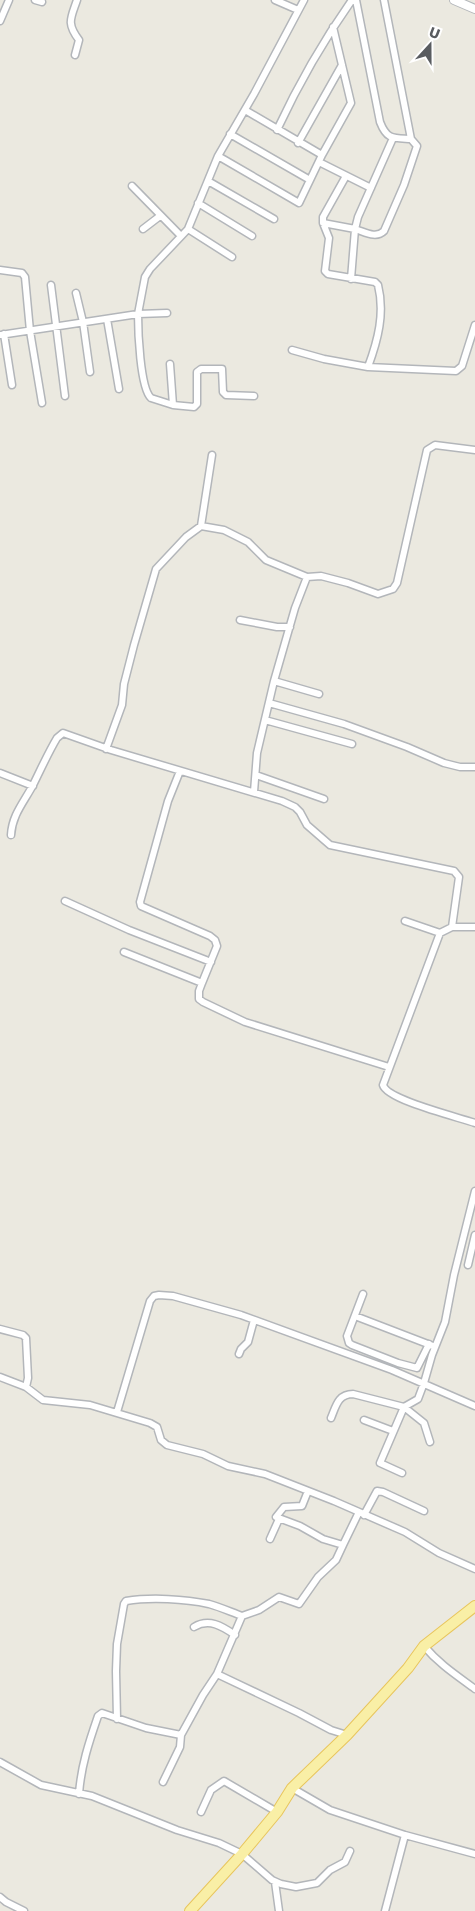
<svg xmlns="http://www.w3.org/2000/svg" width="475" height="1911" font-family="'Golos Text',sans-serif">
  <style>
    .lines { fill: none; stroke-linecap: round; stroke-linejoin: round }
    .minor-casing { stroke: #b3b6ba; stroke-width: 9 }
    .tertiary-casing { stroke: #b3b6ba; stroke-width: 10 }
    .primary-casing { stroke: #e8c55c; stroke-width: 12 }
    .minor { stroke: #fff; stroke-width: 6 }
    .tertiary { stroke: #fff; stroke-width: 8 }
    .primary { stroke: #f9efa6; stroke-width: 10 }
  </style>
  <rect width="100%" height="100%" fill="#ebe9e0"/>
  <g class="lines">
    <g class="minor-casing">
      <path id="minor" d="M 35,0 L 42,2
        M 275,0 L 298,10
        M 356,0 L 380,122 C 387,140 393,138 411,139 L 417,146 L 404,185 L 384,231 C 376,239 365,232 355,229 L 358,217 L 393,138
        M 384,0 L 411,139
        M 0,21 L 9,0
        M 75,55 L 79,40 C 66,23 71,18 77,0
        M 245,110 L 322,155
        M 277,130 C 298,85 323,41 352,0
        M 230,134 L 310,180
        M 298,143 L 342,65
        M 218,156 L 299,203 L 322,155 L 351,103 L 333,27
        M 319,162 L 371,188
        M 346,176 L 323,217 L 323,223 L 329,238 L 325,271 L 328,274 L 375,282 L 378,285 C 385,313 378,340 368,367
        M 208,181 L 274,219
        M 132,186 L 181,236
        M 198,203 L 252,236
        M 323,223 L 355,229 L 351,279
        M 143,229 L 160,216
        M 188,229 L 232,257
        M 0,270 L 22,273 L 25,277 L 30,331 L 42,403
        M 51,285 L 65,396
        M 76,293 L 83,322 L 90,372
        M 167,313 L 138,314 C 138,330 140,388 151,398 L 173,405 L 194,407 L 197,404 L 197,372 L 201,369 L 222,369 L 223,392 L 226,395 L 254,396
        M 107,319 L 119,389
        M 4,334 L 12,385
        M 0,335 L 138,314 L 145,277 L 150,269 L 188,229 L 218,156 L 254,94 L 304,0
        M 292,350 L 324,359 L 368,367 L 456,371 L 462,366 L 475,325
        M 170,364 L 173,405
        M 201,526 L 212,455
        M 240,620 L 277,627 L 290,627
        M 274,681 L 319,694
        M 269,703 L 344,724 L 407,747 L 444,763 L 460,767 L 475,767
        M 265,720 L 352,744
        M 106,749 L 122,705 L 124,684 L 134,645 L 156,569 L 186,537 L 201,526 L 224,530 L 248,542 L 266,560 L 307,577
        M 0,773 L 33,786
        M 256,775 L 324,799
        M 254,792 L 257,753 L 274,681 L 295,608 L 307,577 L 321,576 L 348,583 L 378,594 L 393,589 L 397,583 L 427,450 L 435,445 L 475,450
        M 11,835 C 12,815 24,802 33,785 C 41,769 48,753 57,738 L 63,733 L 111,750 L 282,801 L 295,807 L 300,812 L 307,825 L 330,845 L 454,871 L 459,877 L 452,927 L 440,933 L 383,1085 C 387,1100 458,1117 475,1123
        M 65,901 L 129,930 L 211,962
        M 405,921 L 440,933
        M 452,927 L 475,927
        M 124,952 L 202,983 L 217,946 L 215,940 L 210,936 L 141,906 L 140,902 L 168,801 L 180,771
        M 202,983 L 199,991 L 199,999 L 203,1002 L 245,1022 L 389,1067
        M 468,1265 L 475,1235
        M 363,1294 L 347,1336 L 349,1343 L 352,1345 L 398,1363 L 417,1368 L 429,1344
        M 355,1316 L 433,1346
        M 0,1329 L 23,1335 L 26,1338 L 28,1378 L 26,1387
        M 239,1354 L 241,1349 L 248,1342 L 254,1320
        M 0,1377 L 26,1387 L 43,1400 L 90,1405 L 150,1423 L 157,1427 L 161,1440 L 167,1445 L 203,1454 L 228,1466 L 265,1474 L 334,1501 L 405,1532 L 439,1553 L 475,1569
        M 117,1412 L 150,1301 L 154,1296 L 159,1295 L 173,1296 L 241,1315 L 392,1370 L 475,1406
        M 331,1418 C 336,1406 338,1394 353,1394 L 404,1407 L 424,1423 L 430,1442
        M 364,1420 L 393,1431
        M 402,1473 L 380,1463 L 404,1407 L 418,1399 L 424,1383 L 432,1355 L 445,1322 L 454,1275 L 475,1191
        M 308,1491 L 302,1506 L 284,1507 L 276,1517 L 300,1526 L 323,1539 L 343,1545 L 359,1512
        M 364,1515 L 377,1491 L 383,1492 L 424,1511
        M 270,1539 L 279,1519
        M 194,1627 C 209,1618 222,1626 235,1635
        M 424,1646 C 439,1664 456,1675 475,1689
        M 217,1674 L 299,1713 L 331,1730 L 347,1735
        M 117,1719 L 116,1671 L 117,1644 L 124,1604 L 126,1601 C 151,1597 185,1599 209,1604 C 220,1607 231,1612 242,1616
        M 0,1762 L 41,1785 L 92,1796 L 177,1830 L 219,1843 L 242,1854 L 272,1880 L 281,1884 L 296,1887 L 317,1883 L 330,1870 L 345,1862 L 350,1851
        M 163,1782 L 180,1747 L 181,1735 L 203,1695 L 217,1674 L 242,1616 L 259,1610 L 279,1597 L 299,1604 L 318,1577 L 336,1560 L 343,1545
        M 292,1788 L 330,1810 L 405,1835 L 475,1854
        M 79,1794 C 81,1766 89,1742 98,1716 L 102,1713 L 146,1728 L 181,1735
        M 201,1812 L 211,1790 L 224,1781 L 277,1812
        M 275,1882 L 279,1911
        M 0,1897 L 6,1902 L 24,1911
        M 385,1911 L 405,1835"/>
    </g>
    <g class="tertiary-casing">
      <path id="tertiary" d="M 454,0 L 475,9"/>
    </g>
    <g class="primary-casing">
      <path id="primary" d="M 190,1911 L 242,1854 L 277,1812 L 292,1788 L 347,1735 L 408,1668 L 424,1646 L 475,1606"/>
    </g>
    <use href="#minor" class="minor"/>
    <use href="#tertiary" class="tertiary"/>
    <use href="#primary" class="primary"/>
  </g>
  <g transform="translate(430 45) rotate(21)" stroke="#ffffff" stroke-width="4" paint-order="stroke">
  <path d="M0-4L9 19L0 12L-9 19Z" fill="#595c60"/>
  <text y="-8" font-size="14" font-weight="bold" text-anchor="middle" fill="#595c60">U</text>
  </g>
</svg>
